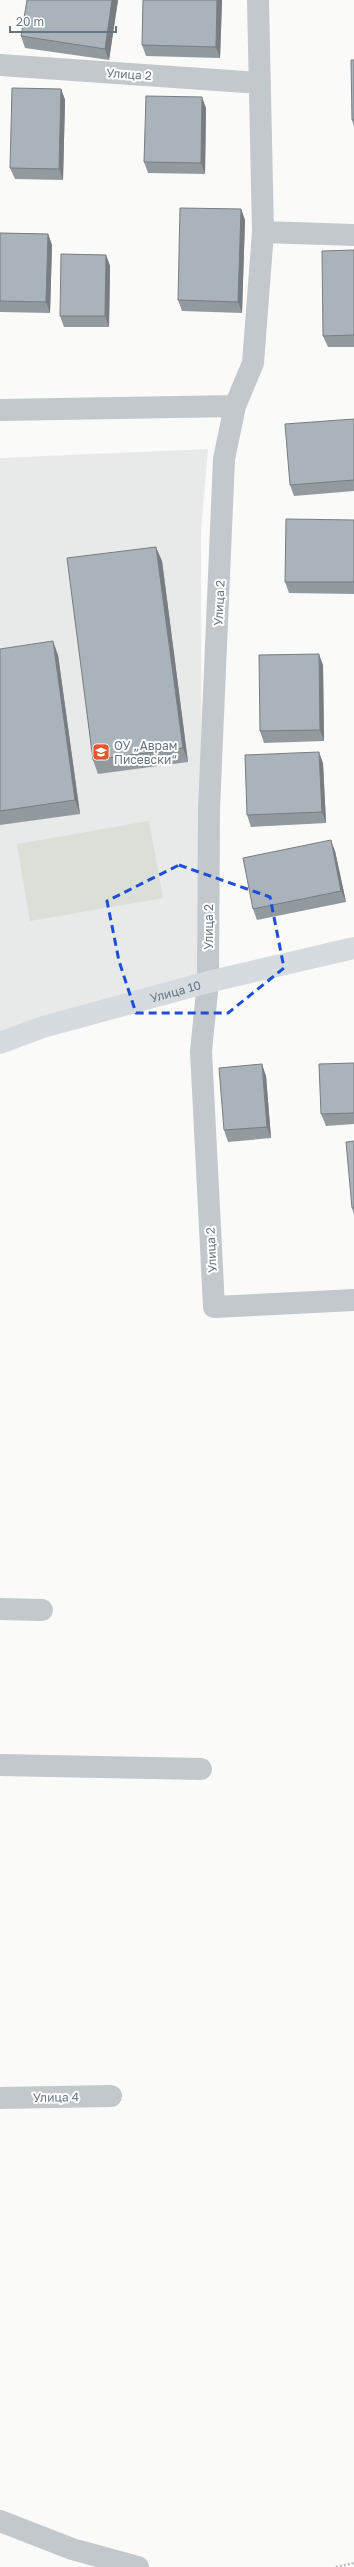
<svg xmlns="http://www.w3.org/2000/svg" width="354" height="2567" font-family="'Golos Text',sans-serif">
  <style>
    .built { fill: #e8e9e9 }
    .green { fill: #dadfd7 }
    .lines { fill: none; stroke-linecap: round; stroke-linejoin: round }
    .path { stroke: #bbbfc2; stroke-width: 2.5; stroke-dasharray: 2 2; stroke-linecap: butt }
    .street { stroke: #c3c8cc; stroke-width: 22 }
    .secondary { stroke: #d6dbdf; stroke-width: 22 }
    .wall { fill: #929a9f }
    .shaded-wall { fill: #777d82 }
    .building { fill: #aab3b9; stroke: #777d82 }
    .marked { fill: none; stroke: #1d4ed8; stroke-width: 3; stroke-dasharray: 8 5; stroke-linejoin: round }
    .labels { text-anchor: middle; dominant-baseline: central; stroke-width: 4; stroke-linejoin: round; paint-order: stroke }
    .street-label { font-size: 12px; fill: #657683; stroke: #fff }
    .poi-label { font-size: 12px; fill: #657683; stroke: #fff; text-anchor: start }
  </style>
  <rect width="100%" height="100%" fill="#fafaf8"/>
  <path class="built" d="M 208,449 L 201,531 L 202,973 L 0,1038 L 0,458 Z"/>
  <path class="green" d="M 149,821 L 163,898 L 30,921 L 17,844 Z"/>
  <g class="lines">
    <path class="path" d="M 336,2567 L 354,2563"/>
    <path class="street" d="M 258,0 L 263,232 L 253,363 L 235,406 L 224,459 L 209,809 L 208,982 L 201,1051 L 214,1307 L 354,1300
      M 0,65 L 259,83
      M 263,232 L 354,235
      M 0,410 L 235,406
      M 0,1609 L 42,1610
      M 0,1765 L 201,1769
      M 0,2098 L 111,2096
      M 0,2521 L 72,2549 L 138,2567"/>
    <path class="secondary" id="s1" d="M 0,1043 L 43,1027 L 208,982 L 354,948"/>
  </g>
  <path class="wall" d="M 118,0 L 109,60 L 25,48 L 21,36 Z
    M 143,0 L 222,0 L 220,58 L 146,56 L 142,45 Z
    M 354,60 L 354,127 L 352,120 Z
    M 61,89 L 65,100 L 63,180 L 15,179 L 10,168 Z
    M 206,108 L 205,174 L 148,173 L 144,162 Z
    M 241,209 L 245,220 L 242,313 L 182,311 L 178,300 Z
    M 0,233 L 48,234 L 52,245 L 50,313 L 0,312 Z
    M 354,250 L 354,347 L 328,347 L 323,336 Z
    M 106,255 L 110,266 L 109,327 L 64,327 L 60,316 Z
    M 354,419 L 354,491 L 294,496 L 290,485 Z
    M 354,520 L 354,594 L 289,593 L 285,582 Z
    M 162,561 L 188,762 L 98,774 L 93,760 Z
    M 0,649 L 58,655 L 80,814 L 0,825 Z
    M 323,665 L 324,741 L 264,743 L 260,731 Z
    M 323,763 L 326,823 L 251,827 L 247,815 Z
    M 335,851 L 346,902 L 257,920 L 253,909 Z
    M 354,1063 L 354,1124 L 326,1126 L 321,1114 Z
    M 266,1076 L 271,1138 L 228,1142 L 224,1130 Z
    M 354,1141 L 354,1215 L 352,1208 Z"/>
  <path class="shaded-wall" d="M 112,0 L 118,0 L 109,60 L 105,49 Z
    M 217,0 L 222,0 L 220,58 L 216,47 Z
    M 61,89 L 65,100 L 63,180 L 59,169 Z
    M 202,97 L 206,108 L 205,174 L 201,163 Z
    M 241,209 L 245,220 L 242,313 L 238,302 Z
    M 48,234 L 52,245 L 50,313 L 46,302 Z
    M 106,255 L 110,266 L 109,327 L 105,316 Z
    M 156,547 L 162,561 L 188,762 L 183,748 Z
    M 53,641 L 58,655 L 80,814 L 75,800 Z
    M 319,654 L 323,665 L 324,741 L 320,730 Z
    M 319,752 L 323,763 L 326,823 L 322,812 Z
    M 331,840 L 335,851 L 346,902 L 341,891 Z
    M 262,1064 L 266,1076 L 271,1138 L 267,1127 Z"/>
  <path class="building" d="M 27,0 L 112,0 L 105,49 L 21,36 Z
    M 143,0 L 217,0 L 216,47 L 142,45 Z
    M 351,60 L 354,60 L 354,120 L 352,120 Z
    M 12,88 L 61,89 L 59,169 L 10,168 Z
    M 146,96 L 202,97 L 201,163 L 144,162 Z
    M 180,208 L 241,209 L 238,302 L 178,300 Z
    M 0,233 L 48,234 L 46,302 L 0,301 Z
    M 354,250 L 354,335 L 323,336 L 322,251 Z
    M 61,254 L 106,255 L 105,316 L 60,316 Z
    M 354,419 L 354,480 L 290,485 L 285,424 Z
    M 286,519 L 354,520 L 354,582 L 285,582 Z
    M 156,547 L 183,748 L 93,760 L 67,558 Z
    M 53,641 L 75,800 L 0,811 L 0,649 Z
    M 319,654 L 320,730 L 260,731 L 259,655 Z
    M 319,752 L 322,812 L 247,815 L 245,755 Z
    M 331,840 L 341,891 L 253,909 L 243,858 Z
    M 354,1063 L 354,1113 L 321,1114 L 319,1064 Z
    M 262,1064 L 267,1127 L 224,1130 L 219,1068 Z
    M 354,1141 L 354,1208 L 352,1208 L 346,1142 Z"/>
  <path class="marked" d="M 179,865 L 270,897 L 284,968 L 228,1013 L 136,1013 L 119,961 L 107,901 Z"/>
  <defs>
    <g id="school-square" transform="scale(0.9)"><rect x="-9" y="-9" width="18" height="18" rx="4" fill="#e4572e" stroke="#fff"/><path d="M0-5L7-2L0 1L-7-2ZM-4 1L0 2.5L4 1V4Q0 6-4 4Z" fill="#fff"/></g>
  </defs>
  <g fill-rule="evenodd">
    <use href="#school-square" x="101" y="752"/>
  </g>
  <g class="labels">
    <g class="street-label">
      <text transform="translate(129 74) rotate(4)">Улица 2</text>
      <text transform="translate(219 603) rotate(-87)">Улица 2</text>
      <text transform="translate(208 927) rotate(-90)">Улица 2</text>
      <text stroke="none"><textPath href="#s1" startOffset="183">Улица 10</textPath></text>
      <text transform="translate(211 1250) rotate(-93)">Улица 2</text>
      <text transform="translate(56 2097) rotate(-1)">Улица 4</text>
    </g>
    <g class="poi-label">
      <text x="114" y="745">ОУ „Аврам<tspan x="114" dy="14">Писевски“</tspan></text>
    </g>
  </g>
  <path d="M10 26v6h106v-6" fill="none" stroke="#657683" stroke-width="2"/>
  <text x="16" y="26" font-size="12" fill="#657683" stroke="#ffffff" stroke-width="3" paint-order="stroke">20 m</text>
</svg>
